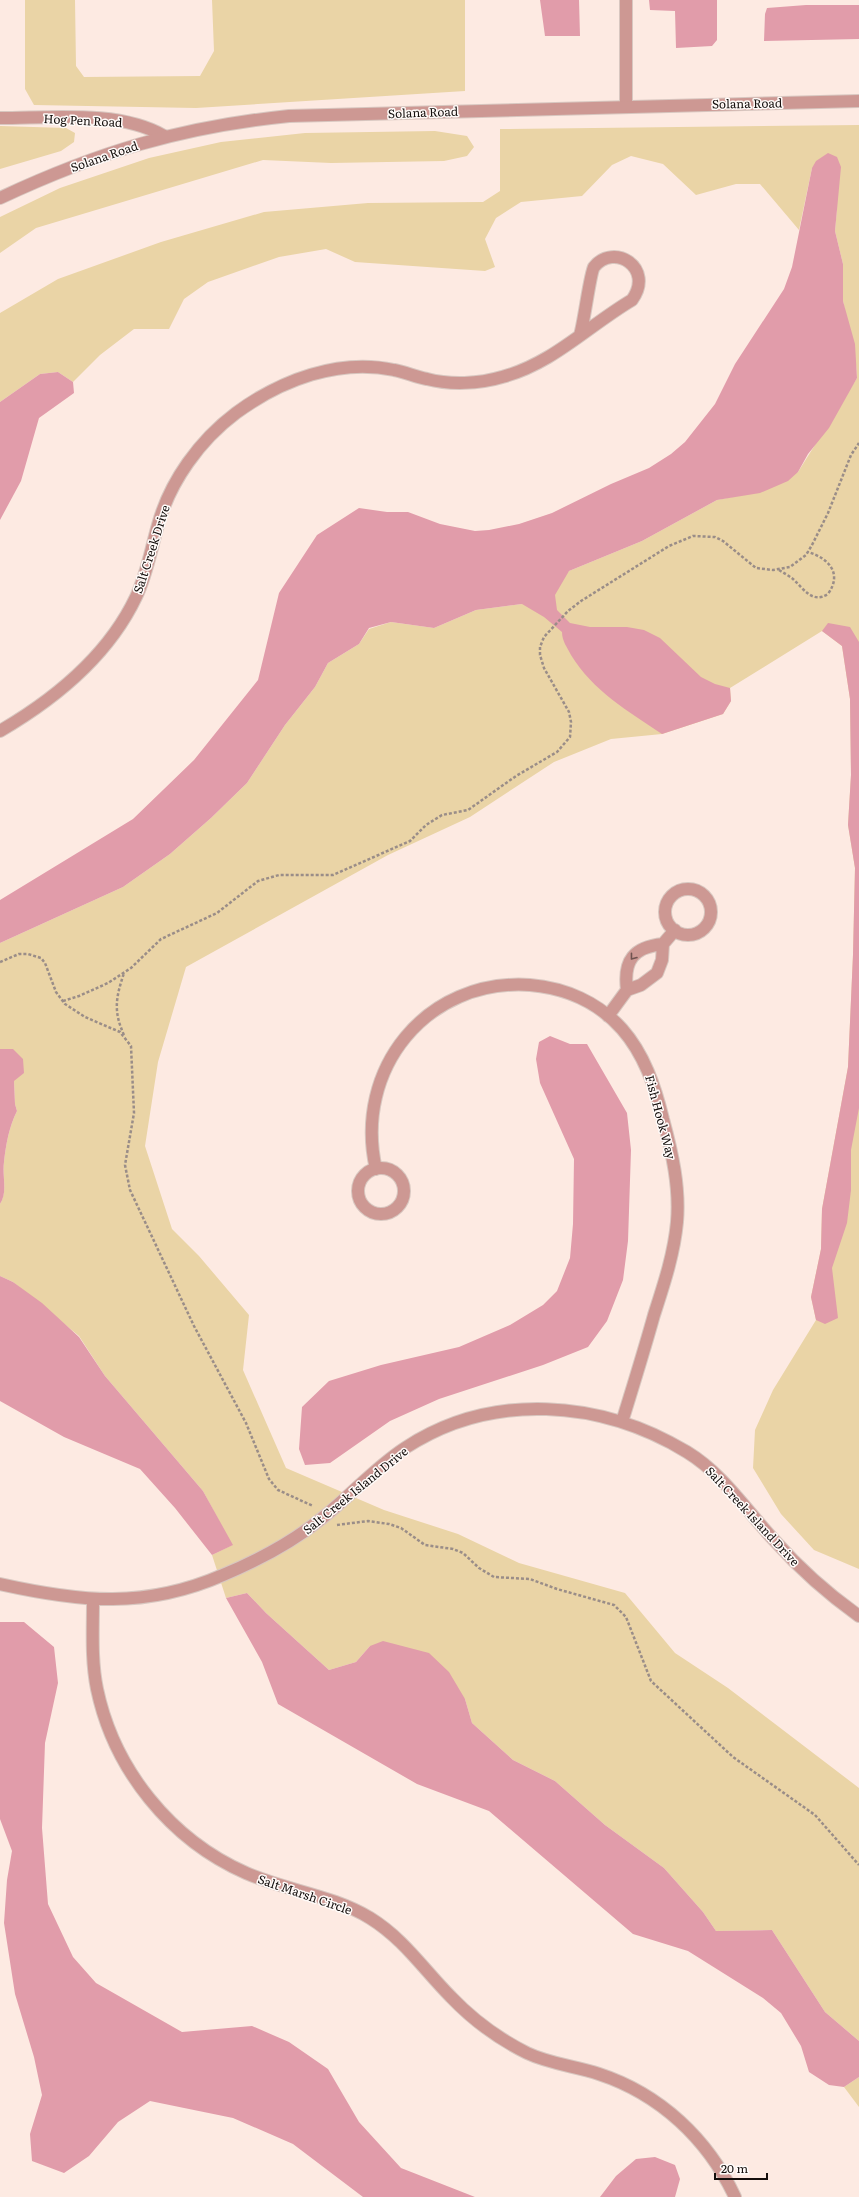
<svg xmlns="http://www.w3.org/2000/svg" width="859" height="2197" font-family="Literata,serif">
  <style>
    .green { fill: #ead4a6 }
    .water { fill: #e19caa }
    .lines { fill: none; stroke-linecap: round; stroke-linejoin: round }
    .minor-casing { stroke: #d8c7c0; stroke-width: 14 }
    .tertiary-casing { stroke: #d8c7c0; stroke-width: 14 }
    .path { stroke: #9a8d88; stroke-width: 2.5; stroke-dasharray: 3 2; stroke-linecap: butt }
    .minor { stroke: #cd9893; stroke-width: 12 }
    .tertiary { stroke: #cd9893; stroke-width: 12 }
    .oneway { stroke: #705350 }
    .labels { text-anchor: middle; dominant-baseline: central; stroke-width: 3; stroke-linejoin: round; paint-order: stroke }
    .street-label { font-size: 12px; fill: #140e0c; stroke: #fffbf9 }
  </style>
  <rect width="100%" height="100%" fill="#fdeae2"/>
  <path class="green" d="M 25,0 L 75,0 L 76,66 L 84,77 L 200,76 L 214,51 L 212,0 L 465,0 L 465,91 L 196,108 L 34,105 L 25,89 Z
    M 859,125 L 859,1569 L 814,1550 L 781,1514 L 753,1468 L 755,1430 L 773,1390 L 816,1320 L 811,1297 L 821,1249 L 822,1209 L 848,1067 L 853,955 L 855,868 L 848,825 L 851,775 L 850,699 L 842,646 L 822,631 L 730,688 L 731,701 L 723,714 L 662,734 L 611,739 L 554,762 L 470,817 L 388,855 L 186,967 L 158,1062 L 145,1146 L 172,1229 L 199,1256 L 249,1315 L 243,1370 L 286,1468 L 384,1510 L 458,1534 L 519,1563 L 625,1593 L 675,1653 L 728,1688 L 859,1788 L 859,2041 L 825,2012 L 772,1930 L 716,1931 L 703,1912 L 664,1868 L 605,1825 L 555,1781 L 513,1760 L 472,1723 L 465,1699 L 370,1646 L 356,1662 L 329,1670 L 266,1613 L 247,1593 L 226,1598 L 212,1555 L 232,1545 L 203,1491 L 105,1376 L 79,1336 L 13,1282 L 0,1276 L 0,1204 C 8,1191 2,1177 4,1162 C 6,1144 9,1127 17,1111 L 15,1104 L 14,1081 L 2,1049 L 0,1049 L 0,943 L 123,887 L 170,854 L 211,818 L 247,783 L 285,725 L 315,687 L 328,663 L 359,644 L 369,629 L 391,622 L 434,628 L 476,610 L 522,604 L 569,571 L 642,541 L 717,500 L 737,496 L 798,472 L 857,378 L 856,364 L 843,301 L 843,264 L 835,231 L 837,208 L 812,168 L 799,230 L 760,184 L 736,184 L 696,195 L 663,164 L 631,156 L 612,165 L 582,196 L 521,202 L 496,218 L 485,239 L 495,267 L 485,271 L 355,262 L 326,249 L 279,257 L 208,282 L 184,299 L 169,329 L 134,329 L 100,355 L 73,382 L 58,372 L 40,374 L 0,402 L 0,313 L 58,279 L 161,242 L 264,212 L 368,203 L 483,202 L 500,191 L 500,129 Z
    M 0,126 L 66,128 L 75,133 L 74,142 L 61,151 L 0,169 Z
    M 435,131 L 467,136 L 474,147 L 467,156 L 444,161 L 331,163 L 263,160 L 36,228 L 0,253 L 0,217 L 60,188 L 149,158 L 221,142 L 305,133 Z
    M 859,2077 L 859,2107 L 844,2087 Z"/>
  <path class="water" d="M 540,0 L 579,0 L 580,36 L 545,36 Z
    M 649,0 L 717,0 L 717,40 L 712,46 L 676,48 L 675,11 L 650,10 Z
    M 806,5 L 859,5 L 859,39 L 764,41 L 765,14 L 767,8 Z
    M 828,153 L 837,157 L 841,167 L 835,231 L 843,264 L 843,301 L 855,344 L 857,378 L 829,428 L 808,454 L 798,472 L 788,481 L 760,493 L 717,500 L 642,541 L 569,571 L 555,595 L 557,610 L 570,623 L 590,627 L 627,627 L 644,630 L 660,638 L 701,677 L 715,684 L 730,688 L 731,701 L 723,714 L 662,734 C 628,711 593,691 571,655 C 567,647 562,641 562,632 L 544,617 L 522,604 L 476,610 L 434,628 L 391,622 L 369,628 L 359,644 L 328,663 L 315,687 L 285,725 L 247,783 L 211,818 L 170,854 L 123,887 L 0,943 L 0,900 L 133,819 L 194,760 L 258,680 L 279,593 L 317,535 L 359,508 L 387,512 L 408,512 L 440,524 L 475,531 L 489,530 L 519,524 L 552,513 L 611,484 L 649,468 L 671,454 L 685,442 L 715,404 L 735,364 L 784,289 L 792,267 L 812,168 L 816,161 Z
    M 58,372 L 73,382 L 74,393 L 39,418 L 21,481 L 0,520 L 0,402 L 40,374 Z
    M 828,623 L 850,627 L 859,642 L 859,1108 L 851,1150 L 851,1190 L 847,1223 L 832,1268 L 838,1318 L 825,1324 L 816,1320 L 811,1297 L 821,1249 L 822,1209 L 848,1067 L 853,955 L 855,868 L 848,825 L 851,775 L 850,699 L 842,646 L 822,631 Z
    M 550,1036 L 570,1044 L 587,1044 L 627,1113 L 631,1150 L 628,1241 L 623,1280 L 607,1321 L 588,1347 L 543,1365 L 439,1399 L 390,1421 L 330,1463 L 305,1465 L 299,1449 L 302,1407 L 329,1381 L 381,1365 L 459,1347 L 510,1325 L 543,1305 L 557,1291 L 570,1258 L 573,1224 L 574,1159 L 540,1083 L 536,1059 L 539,1042 Z
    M 0,1049 L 13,1049 L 23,1059 L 24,1073 L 14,1081 L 15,1104 L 17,1111 C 9,1127 6,1144 4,1162 C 2,1177 8,1192 0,1204 Z
    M 0,1276 L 13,1282 L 42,1303 L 79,1337 L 105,1376 L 203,1491 L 233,1545 L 212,1555 L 175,1508 L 140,1469 L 64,1437 L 0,1401 Z
    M 247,1593 L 266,1613 L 329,1670 L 356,1662 L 370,1646 L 383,1641 L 429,1653 L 449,1672 L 465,1699 L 472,1723 L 513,1760 L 555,1781 L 605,1825 L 664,1868 L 703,1912 L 716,1931 L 772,1930 L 825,2012 L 859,2041 L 859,2077 L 844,2087 L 829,2085 L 809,2072 L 801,2046 L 781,2013 L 763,1998 L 688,1951 L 633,1934 L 489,1811 L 417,1784 L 278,1704 L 262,1662 L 226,1598 Z
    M 0,1622 L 24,1622 L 54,1647 L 58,1683 L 45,1743 L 42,1828 L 48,1904 L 73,1957 L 96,1983 L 182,2032 L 252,2026 L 289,2042 L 328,2069 L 359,2122 L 401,2168 L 475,2197 L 363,2197 L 293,2144 L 233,2118 L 150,2101 L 118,2122 L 89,2156 L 64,2173 L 32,2161 L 30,2134 L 42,2095 L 34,2057 L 15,1994 L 4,1923 L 7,1880 L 12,1851 L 0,1819 Z
    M 655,2157 L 675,2165 L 680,2179 L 675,2197 L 600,2197 L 616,2176 L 636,2159 Z"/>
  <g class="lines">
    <g class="minor-casing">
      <path id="minor" d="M 626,0 L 626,106
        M 0,118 C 50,118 120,110 164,136
        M 0,731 C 55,699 108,656 136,597 C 147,574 151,549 158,525 C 170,481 200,440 236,413 C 281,380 339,358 394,370 C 405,372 416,377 427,379 C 450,385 479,384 502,377 C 552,364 588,326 632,300 C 655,268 614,242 594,267 C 590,273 584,323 580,335
        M665 912a23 23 0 1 1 46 0a23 23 0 1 1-46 0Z
        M 627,990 L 641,985 L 657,973 L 662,960 L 663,944 L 675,930
        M 627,990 C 623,960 634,947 663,944
        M 608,1016 L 627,990
        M358 1191a23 23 0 1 1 46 0a23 23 0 1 1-46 0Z
        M 376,1169 C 353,1069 427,978 530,985 C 565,988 598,1002 622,1029 C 644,1054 655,1086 663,1119 C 672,1152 680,1187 677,1222 C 674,1254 664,1284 654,1315 C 644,1351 633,1386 622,1422
        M 0,1584 C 81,1602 145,1609 223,1575 C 259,1560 296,1540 326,1515 C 353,1493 376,1467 405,1448 C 492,1391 601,1400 687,1452 C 723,1474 746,1510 774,1540 C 799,1568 828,1594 859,1616
        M 93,1600 C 93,1630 91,1660 97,1689 C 114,1770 171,1840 246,1873 C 287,1891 332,1895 370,1918 C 404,1939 424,1970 451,1997 C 472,2019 499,2039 527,2053 C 550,2064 575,2066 599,2074 C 660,2094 708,2139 735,2197"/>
    </g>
    <g class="tertiary-casing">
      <path id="tertiary" d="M 0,198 C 98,152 181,127 289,116 L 859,101"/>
    </g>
    <path class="path" d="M 779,570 C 784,573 789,576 793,579 C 804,589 812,604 828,594 C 843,573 828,558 808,552
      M 0,962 L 19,954 L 28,954 L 41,958 L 45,963 L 56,992 L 65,1004 L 85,1017 L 120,1032 L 131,1046 L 134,1113 L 125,1165 L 130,1190 L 194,1326 L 246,1423 L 269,1479 L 278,1490 L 313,1506
      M 63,1001 L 79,996 L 108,983 L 131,968 L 161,939 L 217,913 L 258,881 L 279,875 L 333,875 L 410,841 L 426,825 L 442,815 L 468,810 L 516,776 L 557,752 L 570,737 L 571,722 L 569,712 L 544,668 L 540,655 L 540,647 L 544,637 L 568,611 L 581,601 L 669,546 L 693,536 L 715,537 L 723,541 L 756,568 L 773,570 L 790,567 L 806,555 L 812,545 L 828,513 L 851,455 L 859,443
      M 124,1035 C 113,1011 116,997 124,973
      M 337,1525 L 368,1521 L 389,1524 L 401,1528 L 425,1545 L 453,1549 L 463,1553 L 479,1568 L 494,1577 L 530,1579 L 557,1589 L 614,1605 L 626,1617 L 651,1681 L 733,1757 L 815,1815 L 859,1865"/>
    <use href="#minor" class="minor"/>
    <use href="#tertiary" class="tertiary"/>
  </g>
  <defs><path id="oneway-chevron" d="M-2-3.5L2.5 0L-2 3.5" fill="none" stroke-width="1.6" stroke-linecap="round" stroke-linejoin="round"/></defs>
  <use class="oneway" href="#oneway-chevron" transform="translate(633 957) rotate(128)"/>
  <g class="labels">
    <g class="street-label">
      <text transform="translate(747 103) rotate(-1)">Solana Road</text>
      <text transform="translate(423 112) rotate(-2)">Solana Road</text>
      <text transform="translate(83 120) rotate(3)">Hog Pen Road</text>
      <text transform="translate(104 156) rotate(-19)">Solana Road</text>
      <text transform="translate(151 549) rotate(-72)">Salt Creek Drive</text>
      <text transform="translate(661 1117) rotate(75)">Fish Hook Way</text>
      <text transform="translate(355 1490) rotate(-39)">Salt Creek Island Drive</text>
      <text transform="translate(753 1516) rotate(47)">Salt Creek Island Drive</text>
      <text transform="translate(305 1894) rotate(19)">Salt Marsh Circle</text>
    </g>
  </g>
  <path d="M715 2173v6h52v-6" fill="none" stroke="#140e0c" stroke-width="2"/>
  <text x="721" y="2173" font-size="12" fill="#140e0c" stroke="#fffbf9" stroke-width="3" paint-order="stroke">20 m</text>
</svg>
